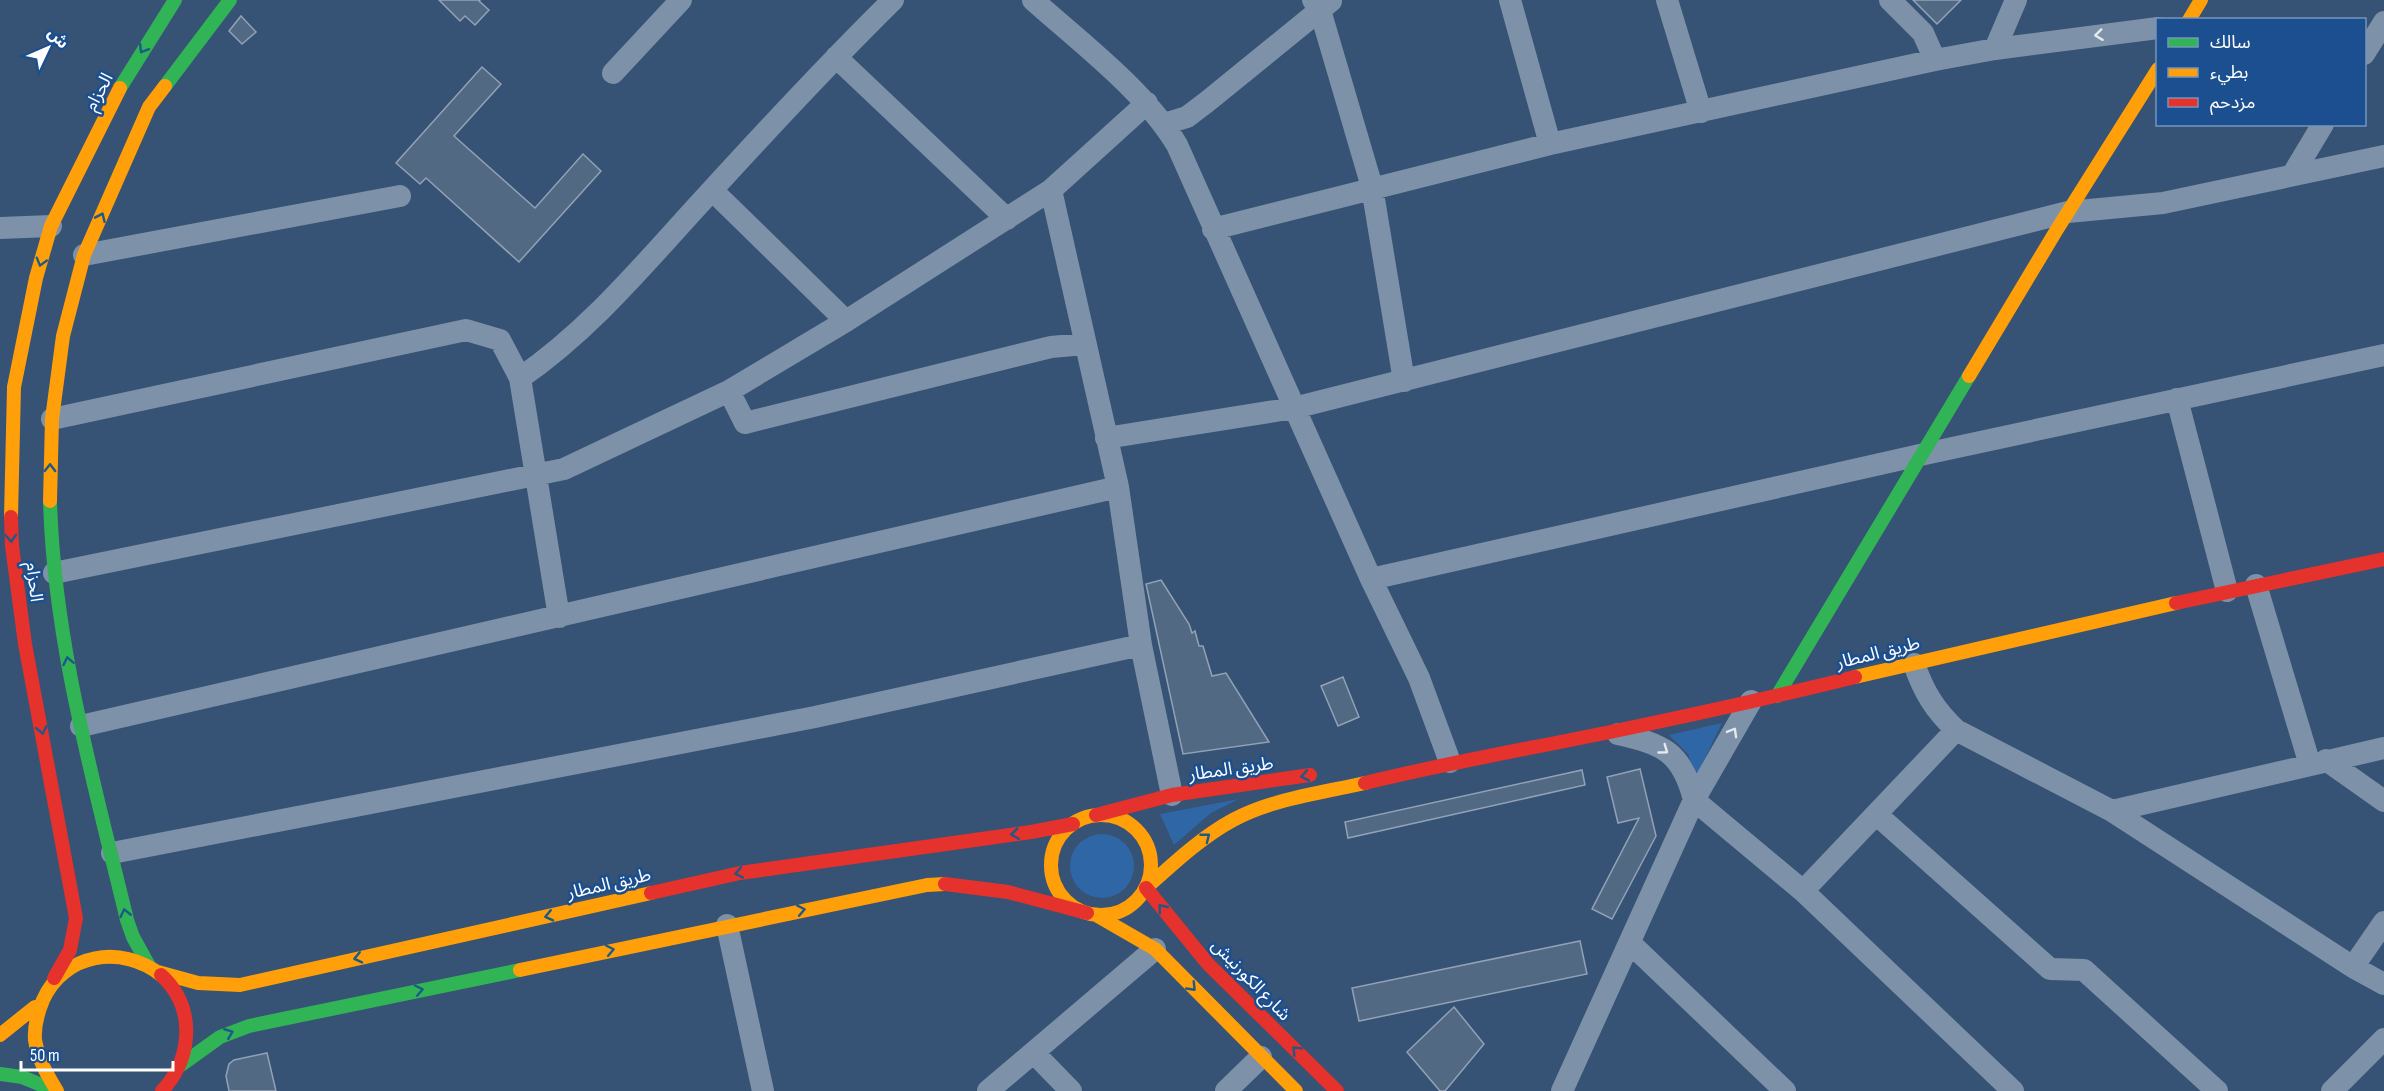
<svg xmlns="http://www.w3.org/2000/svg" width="2384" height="1091" font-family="'Sofia Sans Condensed','Noto Sans Arabic',sans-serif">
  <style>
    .green { fill: #2f66a5 }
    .building { fill: #526984; stroke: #92a2b6; stroke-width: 1.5 }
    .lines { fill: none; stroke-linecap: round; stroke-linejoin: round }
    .street { stroke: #7d92a8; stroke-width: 22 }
    .fast { stroke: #30b455; stroke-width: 14 }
    .slow { stroke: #ff9f0a; stroke-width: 14 }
    .jam { stroke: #e5322d; stroke-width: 14 }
    .oneway { stroke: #e5e9ee }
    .oneway2 { stroke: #1d5989 }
    .labels { text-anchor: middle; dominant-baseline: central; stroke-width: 5; stroke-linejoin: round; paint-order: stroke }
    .street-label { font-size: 18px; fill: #fff; stroke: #1b4f8f }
  </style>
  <rect width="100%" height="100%" fill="#365274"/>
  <path class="green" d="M 1722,723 L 1696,777 L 1688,754 L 1669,735 Z
    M 1239,799 L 1211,813 L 1174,845 L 1160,814 Z
    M1070 866a32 32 0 1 1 64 0a32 32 0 1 1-64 0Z"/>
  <path class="building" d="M 439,0 L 480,0 L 479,1 L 489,10 L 475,25 L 465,16 L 460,21 Z
    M 1913,0 L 1961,0 L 1937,24 Z
    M 241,16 L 256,32 L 242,44 L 229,31 Z
    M 482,67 L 501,84 L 454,136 L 535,208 L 583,154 L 601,171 L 519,262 L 426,178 L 420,184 L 396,163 Z
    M 1161,580 L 1189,624 L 1192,633 L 1195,631 L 1199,646 L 1203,646 L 1212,676 L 1226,673 L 1269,742 L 1183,754 L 1146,584 Z
    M 1343,677 L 1359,717 L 1338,726 L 1321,686 Z
    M 1640,769 L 1656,836 L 1612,919 L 1592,909 L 1639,818 L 1618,823 L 1607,777 Z
    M 1582,770 L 1585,785 L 1348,838 L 1345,822 Z
    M 1580,941 L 1587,974 L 1359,1021 L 1352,988 Z
    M 1454,1007 L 1484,1044 L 1445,1091 L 1440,1091 L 1407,1052 Z
    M 267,1053 L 276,1091 L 229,1091 L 226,1076 L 229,1064 L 234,1060 Z"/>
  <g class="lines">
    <path class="street" d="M 1033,0 C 1081,43 1144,90 1177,145 L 1371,579 L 1419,678 L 1450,762
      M 1313,0 L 1320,10 L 1372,187 L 1404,381
      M 1510,0 L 1550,144
      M 1667,0 L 1701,112
      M 1890,0 L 1923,33 L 1935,60
      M 1995,49 L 2016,0
      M 2364,54 L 2384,22
      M 836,57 L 1007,219
      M 613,73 L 681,0
      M 1164,124 L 1187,117 L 1208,101 L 1331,1
      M 2293,174 L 2323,124
      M 712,190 L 846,321
      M 1051,190 L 1118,487 L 1141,645 L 1172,795
      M 0,228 L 51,226
      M 1213,229 L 1550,144 L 1935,60 L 1995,49 L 2158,28
      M 84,255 L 400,196
      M 520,378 C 591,329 644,264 702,201 C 764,133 827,65 893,0
      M 729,391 L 745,423 L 1051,347 L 1085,344
      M 2177,399 L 2227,591
      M 52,419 L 466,330 L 500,340 L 520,378 L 559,617
      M 1106,438 L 1294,408 L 2068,212 L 2163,203 L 2384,156
      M 54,573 L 564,469 L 729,391 L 846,321 L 1051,190 L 1147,103
      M 1371,579 L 1920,455 L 2384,355
      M 2256,585 L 2310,765
      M 1914,664 C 1924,692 1934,709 1956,730 L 2112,811 L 2353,967 L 2384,984
      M 81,726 L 1118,487
      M 1618,734 C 1663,744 1682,752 1694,800 L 1803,891 L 2013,1091
      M 2326,760 L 2384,801
      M 2112,811 L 2384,748
      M 1876,814 L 2050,969 L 2084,970 L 2217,1091
      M 112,853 L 815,717 L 1141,645
      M 1803,891 L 1956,730
      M 727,925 L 763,1091
      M 1630,943 L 1785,1091
      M 2353,967 L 2384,922
      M 1034,1053 L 1071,1091
      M 988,1091 L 1155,949
      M 1226,1091 L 1261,1057
      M 1562,1091 L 1694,800 L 1751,701
      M 2332,1091 L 2384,1039"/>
    <path class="fast" d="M 165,86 L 230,0
      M 120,88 L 175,0
      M 50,501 C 54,644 94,782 127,920 L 133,937 L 149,966
      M 1777,696 L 1969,376
      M 181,1065 L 220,1037 L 249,1026 L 520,970
      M 0,1074 L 22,1077 L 56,1091"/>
    <path class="slow" d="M 2189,20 L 2201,0
      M 1969,376 L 2056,231 L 2158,69
      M 50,501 L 52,419 L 63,336 L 84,255 L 149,107 L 165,86
      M 11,517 L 14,387 L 36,278 L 51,226 L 120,88
      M 1855,677 L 2176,603
      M1051 865a50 50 0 1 1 100 0a50 50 0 1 1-100 0Z
      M 1146,888 C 1173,864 1200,838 1233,820 C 1272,799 1321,793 1365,783
      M 1096,915 L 1155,949 L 1296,1091
      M 520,970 L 927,885 L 945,884
      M 158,972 L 198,983 L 240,985 L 651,893
      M 0,1035 L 35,1007
      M 57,1091 C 47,1074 38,1060 35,1040 C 34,1027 38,1012 43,1000 C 64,953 122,944 161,975"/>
    <path class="jam" d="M 11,517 L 12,546 L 25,644 L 76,918 L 70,950 L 54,978
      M 2176,603 L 2384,559
      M 1365,783 C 1446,763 1528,749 1610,732 C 1692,715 1774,697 1855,677
      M 1096,815 L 1172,795 L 1310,775
      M 945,884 L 1008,892 L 1087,913
      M 1146,888 L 1208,964 L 1337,1091
      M 651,893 L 740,873 L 1031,832 L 1073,824
      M 161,975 C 196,1007 193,1057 162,1091"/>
  </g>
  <defs><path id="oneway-chevron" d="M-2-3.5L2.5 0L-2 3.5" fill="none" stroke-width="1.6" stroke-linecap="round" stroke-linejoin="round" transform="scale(1.5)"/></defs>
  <g class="oneway">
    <use href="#oneway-chevron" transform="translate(2099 35) rotate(173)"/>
    <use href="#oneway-chevron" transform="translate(1733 732) rotate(-60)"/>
    <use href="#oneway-chevron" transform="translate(1664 750) rotate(36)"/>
  </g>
  <g class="oneway2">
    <use href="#oneway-chevron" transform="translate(143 49) rotate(121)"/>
    <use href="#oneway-chevron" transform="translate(101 217) rotate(-66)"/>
    <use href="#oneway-chevron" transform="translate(41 262) rotate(106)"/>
    <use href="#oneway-chevron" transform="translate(50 468) rotate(-89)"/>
    <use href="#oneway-chevron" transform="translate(11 538) rotate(87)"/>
    <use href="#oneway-chevron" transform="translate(68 661) rotate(-102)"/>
    <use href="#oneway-chevron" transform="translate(42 730) rotate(79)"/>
    <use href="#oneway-chevron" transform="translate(1305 776) rotate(170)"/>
    <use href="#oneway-chevron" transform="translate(1015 834) rotate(173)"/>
    <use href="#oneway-chevron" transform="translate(1206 837) rotate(-38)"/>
    <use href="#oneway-chevron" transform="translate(739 873) rotate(169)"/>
    <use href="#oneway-chevron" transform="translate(1162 908) rotate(-129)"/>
    <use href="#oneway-chevron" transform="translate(801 910) rotate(-11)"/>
    <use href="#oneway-chevron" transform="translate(125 913) rotate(-103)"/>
    <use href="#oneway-chevron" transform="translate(549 916) rotate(167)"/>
    <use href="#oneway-chevron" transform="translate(610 950) rotate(-12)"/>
    <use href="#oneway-chevron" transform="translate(358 958) rotate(167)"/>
    <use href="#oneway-chevron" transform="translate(1192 987) rotate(46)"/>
    <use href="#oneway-chevron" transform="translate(419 990) rotate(-12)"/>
    <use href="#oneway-chevron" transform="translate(229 1033) rotate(-22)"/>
    <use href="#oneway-chevron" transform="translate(1296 1050) rotate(-135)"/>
  </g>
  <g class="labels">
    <g class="street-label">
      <text transform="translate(99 92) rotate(-62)">الحزام</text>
      <text transform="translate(34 582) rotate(83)">الحزام</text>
      <text transform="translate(1878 653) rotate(-14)">طريق المطار</text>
      <text transform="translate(1231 769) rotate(-8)">طريق المطار</text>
      <text transform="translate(609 884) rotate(-13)">طريق المطار</text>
      <text transform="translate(1251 980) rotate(46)">شارع الكورنيش</text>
    </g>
  </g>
  <rect x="2156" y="18" width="210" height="108" fill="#1b4f8f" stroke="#7695bc" stroke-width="1.5"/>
  <rect x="2168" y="38" width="30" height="9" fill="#30b455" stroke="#7695bc" stroke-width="1.5"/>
  <text x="2210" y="48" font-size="18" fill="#ffffff">سالك</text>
  <rect x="2168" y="68" width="30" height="9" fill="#ff9f0a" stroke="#7695bc" stroke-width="1.5"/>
  <text x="2210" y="78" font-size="18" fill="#ffffff">بطيء</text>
  <rect x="2168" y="98" width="30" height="9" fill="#e5322d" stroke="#7695bc" stroke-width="1.5"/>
  <text x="2210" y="108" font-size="18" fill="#ffffff">مزدحم</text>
  <g transform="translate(48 48) rotate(46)" stroke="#1b4f8f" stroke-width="4.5" paint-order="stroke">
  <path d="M0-4.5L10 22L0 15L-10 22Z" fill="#ffffff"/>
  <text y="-9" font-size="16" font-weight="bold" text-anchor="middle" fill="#ffffff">ش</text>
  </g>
  <path d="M21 1061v9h152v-9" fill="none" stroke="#ffffff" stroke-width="3"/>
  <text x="30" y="1061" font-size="18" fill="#ffffff" stroke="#1b4f8f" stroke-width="4.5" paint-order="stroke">50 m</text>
</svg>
